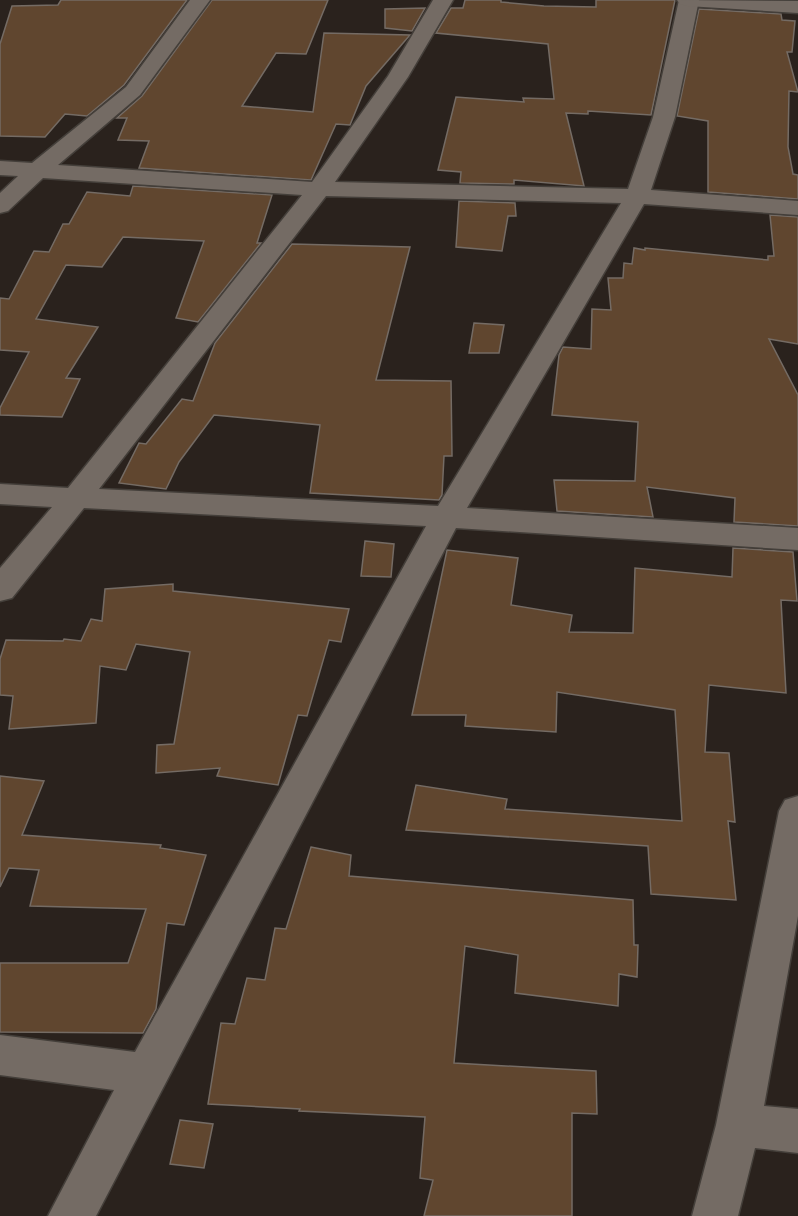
<svg xmlns="http://www.w3.org/2000/svg" width="798" height="1216" font-family="'PT Sans Narrow',sans-serif">
  <style>
    .building { fill: #60462f; stroke: #746b64; stroke-width: 1.5 }
    .lines { fill: none; stroke-linecap: round; stroke-linejoin: round }
    .street-casing { stroke: #443f3a; stroke-width: 3 }
    .secondary-casing { stroke: #443f3a; stroke-width: 3 }
    .street { fill: #746b64; fill-rule: evenodd }
    .secondary { fill: #746b64; fill-rule: evenodd }
  </style>
  <rect width="100%" height="100%" fill="#2a221d"/>
  <path class="building" d="M 61,0 L 187,0 L 124,85 L 87,116 L 65,114 L 45,137 L 0,136 L 0,44 L 12,6 L 58,5 Z
    M 212,0 L 328,0 L 306,54 L 276,53 L 242,106 L 313,112 L 324,33 L 410,35 L 366,86 L 350,125 L 336,124 L 311,180 L 139,168 L 149,141 L 118,140 L 127,118 L 117,118 L 142,96 Z
    M 465,0 L 501,0 L 501,2 L 544,6 L 596,7 L 596,0 L 675,0 L 651,115 L 588,111 L 588,114 L 566,113 L 584,186 L 514,180 L 514,184 L 460,183 L 461,172 L 438,170 L 456,97 L 524,102 L 523,98 L 554,99 L 548,44 L 436,33 L 451,8 L 463,8 Z
    M 425,8 L 412,31 L 385,28 L 385,9 Z
    M 699,9 L 781,14 L 782,20 L 795,21 L 792,52 L 787,52 L 798,92 L 789,91 L 788,147 L 793,174 L 798,175 L 798,199 L 708,192 L 708,121 L 677,116 Z
    M 133,186 L 272,195 L 257,243 L 261,243 L 198,322 L 176,318 L 204,241 L 123,237 L 102,267 L 66,265 L 36,319 L 98,327 L 66,378 L 80,379 L 62,417 L 0,415 L 0,408 L 29,352 L 0,350 L 0,298 L 9,299 L 34,251 L 49,252 L 63,224 L 69,224 L 87,192 L 130,196 Z
    M 459,201 L 515,203 L 516,216 L 508,216 L 502,251 L 456,247 Z
    M 770,215 L 798,217 L 798,344 L 769,339 L 798,395 L 798,526 L 734,522 L 735,498 L 647,487 L 653,517 L 557,511 L 554,480 L 635,481 L 638,422 L 552,415 L 559,355 L 563,347 L 591,349 L 592,309 L 611,310 L 608,278 L 623,278 L 624,263 L 632,264 L 634,248 L 645,250 L 645,248 L 768,260 L 768,256 L 774,256 Z
    M 292,244 L 410,247 L 376,380 L 451,381 L 452,456 L 444,456 L 442,495 L 439,500 L 310,493 L 320,425 L 214,415 L 179,462 L 166,489 L 119,483 L 139,443 L 146,444 L 182,399 L 193,401 L 215,343 Z
    M 474,323 L 504,325 L 499,353 L 469,353 Z
    M 365,541 L 394,544 L 391,577 L 361,576 Z
    M 733,548 L 793,552 L 797,601 L 781,600 L 786,693 L 709,685 L 705,752 L 729,753 L 735,822 L 728,821 L 736,900 L 651,894 L 648,846 L 406,830 L 416,785 L 507,799 L 505,809 L 682,821 L 675,710 L 557,692 L 556,732 L 465,726 L 466,715 L 412,715 L 447,550 L 518,558 L 511,605 L 572,615 L 569,632 L 633,633 L 635,568 L 732,577 Z
    M 173,584 L 173,591 L 349,609 L 341,642 L 329,640 L 307,716 L 298,715 L 278,785 L 217,776 L 220,768 L 156,773 L 157,745 L 174,744 L 190,652 L 136,644 L 126,670 L 100,666 L 96,723 L 9,729 L 13,696 L 0,695 L 0,659 L 6,640 L 63,641 L 64,639 L 81,641 L 91,619 L 102,621 L 105,589 Z
    M 0,776 L 44,781 L 22,835 L 161,845 L 160,848 L 206,855 L 184,925 L 167,923 L 156,1009 L 143,1033 L 0,1032 L 0,963 L 128,963 L 146,909 L 30,906 L 39,870 L 9,868 L 0,887 Z
    M 311,847 L 351,855 L 349,876 L 633,900 L 634,945 L 638,945 L 637,977 L 619,974 L 618,1006 L 515,993 L 518,955 L 465,946 L 454,1063 L 596,1071 L 597,1114 L 572,1113 L 572,1216 L 424,1216 L 433,1180 L 420,1178 L 425,1117 L 299,1111 L 300,1109 L 208,1104 L 221,1023 L 235,1024 L 247,978 L 265,980 L 275,928 L 286,929 Z
    M 180,1120 L 213,1124 L 204,1168 L 170,1164 Z"/>
  <g class="lines">
    <g class="street-casing">
      <path id="street" d="M 190,0 L 210,0 L 140,95 L 58,165 L 312,182 L 388,76 L 433,0 L 453,0 L 408,77 L 335,182 L 628,189 L 653,117 L 679,0 L 699,0 L 675,117 L 651,190 L 798,201 L 798,215 L 644,204 L 467,508 L 798,528 L 798,550 L 456,528 L 96,1216 L 48,1216 L 114,1090 L 0,1075 L 0,1035 L 135,1052 L 426,526 L 84,508 L 12,598 L 0,601 L 0,568 L 52,507 L 0,504 L 0,484 L 68,488 L 302,195 L 43,178 L 8,211 L 0,213 L 0,193 L 18,176 L 0,175 L 0,161 L 32,163 L 126,87 ZM 326,196 L 621,203 L 438,506 L 99,489 Z
        M 798,796 L 798,916 L 764,1106 L 798,1109 L 798,1153 L 755,1148 L 738,1216 L 692,1216 L 716,1125 L 779,811 L 785,800 Z"/>
    </g>
    <g class="secondary-casing">
      <path id="secondary" d="M 677,0 L 798,1 L 798,13 L 687,6 L 680,4 Z"/>
    </g>
    <use href="#street" class="street"/>
    <use href="#secondary" class="secondary"/>
  </g>
</svg>
